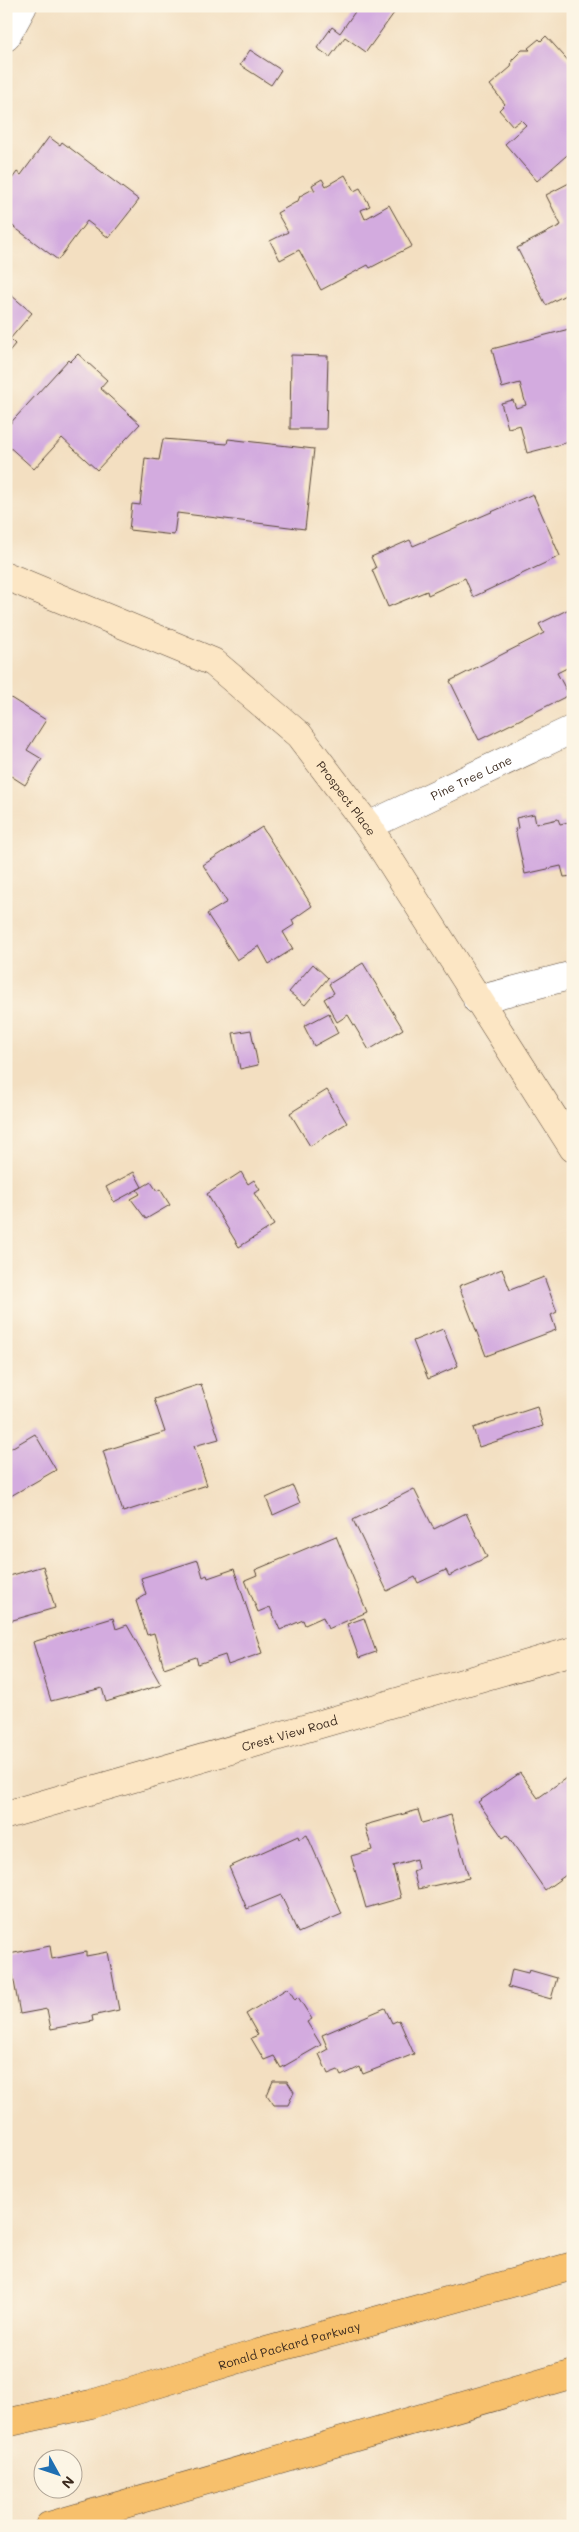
<svg xmlns="http://www.w3.org/2000/svg" width="579" height="2532" font-family="Mali,sans-serif">
  <style>
    .building { fill: #d3abdf }
    .lines { fill: none; stroke-linecap: round; stroke-linejoin: round }
    .street-casing { stroke: #574536; stroke-width: 29 }
    .secondary-casing { stroke: #574536; stroke-width: 29 }
    .highway-casing { stroke: #574536; stroke-width: 29 }
    .street { stroke: #fff; stroke-width: 28 }
    .secondary { stroke: #fce6c4; stroke-width: 28 }
    .highway { stroke: #f7c06c; stroke-width: 28 }
    .labels { text-anchor: middle; dominant-baseline: central; stroke-width: 4; stroke-linejoin: round; paint-order: stroke }
    .street-label { font-size: 12px; fill: #3b2a1e; stroke: #fcf5e5 }
  </style>
  <rect width="100%" height="100%" fill="#fcf5e5"/>
  <filter id="ink" filterUnits="userSpaceOnUse"><feTurbulence type="fractalNoise" baseFrequency=".02" numOctaves="2"/><feDisplacementMap in="SourceGraphic" scale="10" xChannelSelector="R" yChannelSelector="G"/><feConvolveMatrix kernelMatrix="1 2 1 2 8 2 1 2 1" color-interpolation-filters="sRGB"/></filter>
  <filter id="wash" filterUnits="userSpaceOnUse"><feTurbulence type="fractalNoise" baseFrequency=".0096" numOctaves="4" result="noise"/><feDisplacementMap in="SourceGraphic" scale="20" xChannelSelector="R" yChannelSelector="G"/><feGaussianBlur stdDeviation="1.12" result="paint"/><feColorMatrix in="noise" values="0 0 0 0 0 0 0 0 0 0 0 0 0 0 0 0 0 1.4 0 .05"/><feComposite in="paint" operator="in"/></filter>
  <g filter="url(#wash)">
    <rect width="100%" height="100%" fill="#f3dfc1"/>
    <g id="blocks">
      <path class="building" d="M 359,6 L 384,6 L 394,13 L 366,52 L 345,37 L 330,57 L 317,48 L 332,27 L 340,33 Z
        M 546,36 L 573,66 L 573,130 L 567,135 L 573,141 L 573,150 L 537,181 L 505,144 L 526,125 L 521,120 L 513,126 L 499,110 L 505,104 L 490,85 L 511,67 L 512,60 L 522,50 L 530,50 L 528,48 L 539,39 L 541,41 Z
        M 250,50 L 281,70 L 271,85 L 240,65 Z
        M 49,137 L 60,145 L 62,142 L 139,200 L 109,238 L 87,221 L 58,260 L 6,221 L 6,187 L 17,172 L 21,175 Z
        M 345,175 L 354,191 L 360,188 L 370,206 L 361,210 L 365,219 L 389,205 L 412,246 L 370,268 L 368,265 L 321,290 L 299,250 L 280,260 L 270,241 L 288,232 L 277,213 L 298,201 L 300,196 L 311,190 L 315,191 L 312,185 L 322,179 L 326,186 Z
        M 573,181 L 573,291 L 546,305 L 517,248 L 561,225 L 546,195 Z
        M 11,295 L 32,313 L 10,339 L 15,344 L 6,355 L 6,301 Z
        M 573,328 L 573,441 L 527,453 L 520,425 L 508,428 L 501,403 L 513,400 L 516,408 L 526,405 L 520,383 L 502,388 L 492,349 Z
        M 78,354 L 107,380 L 100,388 L 140,424 L 97,470 L 62,438 L 34,469 L 6,444 L 6,428 L 68,360 L 70,362 Z
        M 291,355 L 328,356 L 326,429 L 290,429 Z
        M 163,439 L 227,444 L 228,439 L 314,449 L 305,529 L 177,513 L 174,535 L 129,530 L 132,504 L 140,505 L 145,458 L 159,460 Z
        M 533,494 L 560,556 L 473,597 L 465,578 L 428,595 L 427,591 L 388,607 L 372,570 L 376,568 L 371,557 L 410,540 L 413,546 Z
        M 573,607 L 573,665 L 557,673 L 569,695 L 479,740 L 450,681 L 544,633 L 539,624 Z
        M 6,695 L 46,720 L 27,750 L 42,759 L 25,785 L 11,776 L 6,784 Z
        M 534,814 L 536,824 L 558,819 L 560,824 L 573,821 L 573,876 L 564,877 L 561,866 L 525,874 L 515,829 L 518,828 L 516,818 Z
        M 262,827 L 312,906 L 292,920 L 294,925 L 283,932 L 293,949 L 269,964 L 259,946 L 237,960 L 207,914 L 227,902 L 203,865 Z
        M 363,963 L 403,1029 L 369,1050 L 348,1015 L 337,1022 L 324,999 L 334,993 L 329,984 Z
        M 313,964 L 328,978 L 305,1005 L 289,992 Z
        M 329,1013 L 338,1033 L 314,1046 L 304,1026 Z
        M 251,1030 L 258,1065 L 240,1069 L 233,1033 Z
        M 327,1090 L 347,1123 L 310,1146 L 290,1113 Z
        M 134,1172 L 142,1187 L 114,1202 L 106,1187 Z
        M 241,1172 L 248,1184 L 254,1180 L 260,1190 L 254,1193 L 274,1225 L 239,1247 L 207,1194 Z
        M 151,1182 L 157,1191 L 160,1189 L 170,1205 L 146,1219 L 131,1199 L 140,1194 L 137,1190 Z
        M 502,1269 L 510,1290 L 544,1277 L 557,1312 L 551,1315 L 556,1330 L 486,1356 L 459,1286 Z
        M 443,1329 L 458,1366 L 428,1379 L 413,1341 Z
        M 201,1384 L 219,1439 L 194,1446 L 207,1485 L 123,1512 L 103,1451 L 165,1432 L 154,1399 Z
        M 537,1407 L 543,1426 L 479,1447 L 473,1428 Z
        M 35,1434 L 56,1470 L 9,1497 L 6,1491 L 6,1451 Z
        M 293,1486 L 300,1503 L 273,1515 L 266,1498 Z
        M 414,1489 L 434,1529 L 466,1513 L 487,1557 L 449,1576 L 446,1570 L 418,1583 L 415,1577 L 387,1591 L 353,1520 Z
        M 336,1536 L 367,1612 L 328,1629 L 323,1617 L 305,1625 L 303,1620 L 280,1630 L 270,1607 L 258,1612 L 245,1580 L 257,1575 L 255,1570 Z
        M 198,1560 L 203,1577 L 207,1575 L 208,1578 L 234,1569 L 262,1653 L 228,1665 L 225,1655 L 198,1664 L 196,1657 L 164,1668 L 154,1633 L 147,1635 L 136,1601 L 146,1595 L 141,1578 Z
        M 43,1566 L 55,1608 L 6,1622 L 6,1577 Z
        M 113,1618 L 116,1629 L 127,1625 L 161,1685 L 106,1702 L 102,1688 L 51,1701 L 33,1642 Z
        M 364,1618 L 376,1652 L 359,1658 L 347,1624 Z
        M 520,1773 L 538,1798 L 573,1773 L 573,1870 L 545,1890 L 507,1835 L 503,1838 L 478,1802 Z
        M 418,1810 L 422,1823 L 451,1815 L 469,1878 L 418,1889 L 413,1871 L 418,1869 L 416,1859 L 393,1866 L 401,1898 L 366,1908 L 351,1856 L 372,1850 L 365,1825 Z
        M 307,1835 L 342,1914 L 298,1933 L 281,1895 L 247,1909 L 229,1867 L 298,1836 L 299,1839 Z
        M 50,1946 L 52,1959 L 86,1952 L 86,1956 L 108,1952 L 119,2010 L 92,2016 L 93,2021 L 51,2029 L 47,2009 L 20,2014 L 9,1954 Z
        M 512,1969 L 528,1973 L 529,1970 L 557,1978 L 551,1999 L 508,1987 Z
        M 288,1988 L 295,2000 L 298,1997 L 312,2019 L 307,2022 L 321,2045 L 281,2068 L 274,2056 L 264,2060 L 251,2038 L 258,2035 L 246,2014 Z
        M 385,2008 L 392,2023 L 399,2020 L 414,2054 L 363,2074 L 360,2067 L 341,2076 L 338,2070 L 328,2074 L 319,2054 L 328,2049 L 322,2035 Z
        M 273,2081 L 287,2081 L 294,2092 L 288,2105 L 274,2105 L 267,2095 Z"/>
    </g>
  </g>
  <g filter="url(#ink)">
    <use href="#blocks" fill-opacity="0" stroke="#574536" stroke-width="1"/>
    <g class="lines">
      <g class="street-casing">
        <g id="street">
          <path d="M 6,37 L 23,6"/>
          <path id="s1" d="M 368,826 L 573,729"/>
          <path d="M 477,1000 L 573,975"/>
        </g>
      </g>
      <g class="secondary-casing">
        <g id="secondary">
          <path id="s2" d="M 6,576 L 213,662 L 299,735 L 368,826 L 573,1148"/>
          <path id="s3" d="M 6,1815 L 573,1651"/>
        </g>
      </g>
      <g class="highway-casing">
        <g id="highway">
          <path id="s4" d="M 6,2423 L 91,2404 L 259,2353 L 573,2266"/>
          <path d="M 49,2526 L 573,2374"/>
        </g>
      </g>
      <use href="#street" class="street"/>
      <use href="#secondary" class="secondary"/>
      <use href="#highway" class="highway"/>
    </g>
  </g>
  <g class="labels">
    <g class="street-label">
      <text stroke="none"><textPath href="#s1" startOffset="114">Pine Tree Lane</textPath></text>
      <text stroke="none"><textPath href="#s2" startOffset="416">Prospect Place</textPath></text>
      <text stroke="none"><textPath href="#s3" startOffset="295">Crest View Road</textPath></text>
      <text stroke="none"><textPath href="#s4" startOffset="294">Ronald Packard Parkway</textPath></text>
    </g>
  </g>
  <rect width="579" height="2532" fill="none" stroke="#fcf5e5" stroke-width="25"/>
  <g transform="translate(58 2474) rotate(130)"><circle r="24" fill="#fcf5e5" stroke="#afa495"/>
  <path d="M0-4L9 19L0 12L-9 19Z" fill="#1f6fb2"/>
  <text y="-8" font-size="14" font-weight="bold" text-anchor="middle" fill="#3b2a1e">N</text>
  </g>
</svg>
